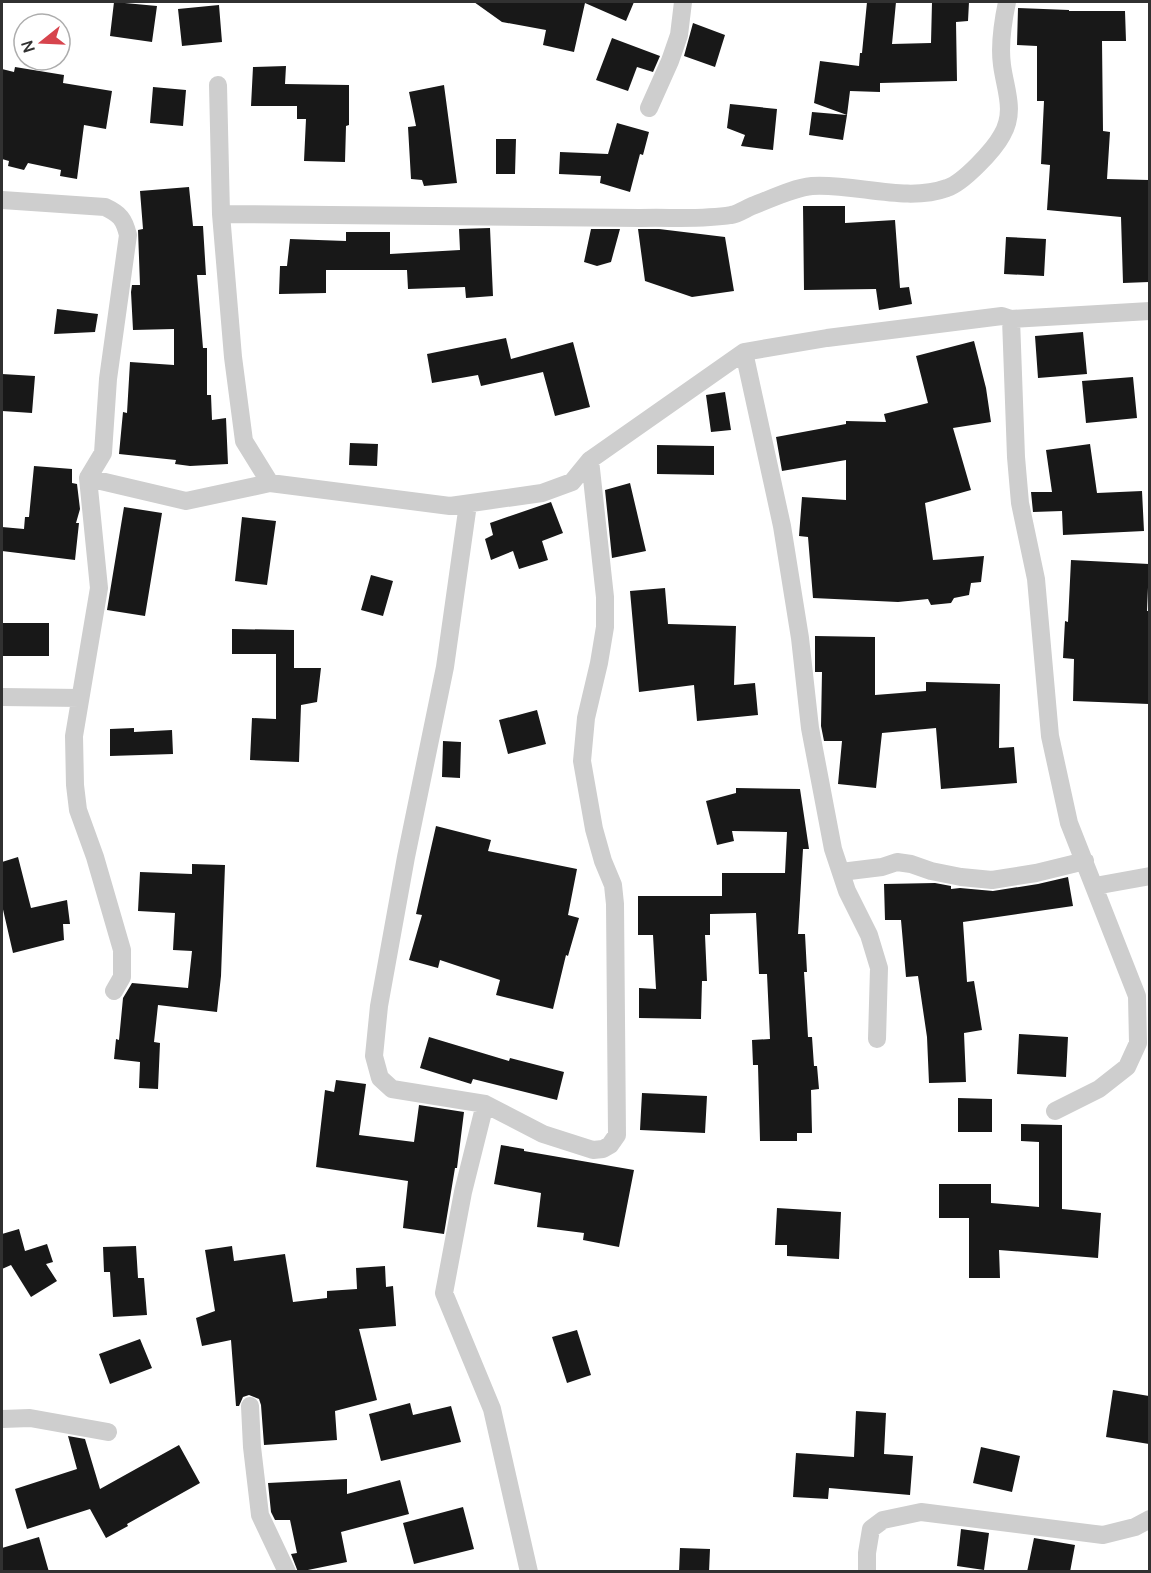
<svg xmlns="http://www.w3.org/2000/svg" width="1151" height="1573" font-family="Manrope,sans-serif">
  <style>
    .building { fill: #181818 }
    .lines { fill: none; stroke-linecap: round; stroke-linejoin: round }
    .minor { stroke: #cecece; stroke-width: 18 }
  </style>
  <rect width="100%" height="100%" fill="#fff"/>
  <path class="building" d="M 114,2 L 157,6 L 152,42 L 110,36 Z
    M 474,2 L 634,2 L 626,21 L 585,3 L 574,52 L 543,45 L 546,30 L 502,22 Z
    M 867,2 L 896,2 L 892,44 L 931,43 L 932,2 L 969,2 L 968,21 L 956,22 L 957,81 L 880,83 L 880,92 L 850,91 L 847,115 L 814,103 L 820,61 L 859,66 L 860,53 L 862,53 Z
    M 219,5 L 222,42 L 182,46 L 178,9 Z
    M 1018,8 L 1069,10 L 1069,11 L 1125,11 L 1126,41 L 1102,41 L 1103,131 L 1110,132 L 1107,179 L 1149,180 L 1149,282 L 1123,283 L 1121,217 L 1047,210 L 1050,165 L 1041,164 L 1044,101 L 1037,101 L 1037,46 L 1017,45 Z
    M 693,23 L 725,35 L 715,67 L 684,56 Z
    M 612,38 L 660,56 L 653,72 L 637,67 L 628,91 L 596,80 Z
    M 286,66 L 285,84 L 349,85 L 349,125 L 346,126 L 345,162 L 304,161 L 306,119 L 297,119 L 297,106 L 251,106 L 253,67 Z
    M 15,67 L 64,75 L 63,83 L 112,91 L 106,129 L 84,125 L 77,179 L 60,176 L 61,170 L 28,163 L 24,170 L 8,166 L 9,161 L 2,159 L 2,69 L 14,72 Z
    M 444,85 L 457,183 L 424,186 L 422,180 L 411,179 L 408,127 L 416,126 L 409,92 Z
    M 153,87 L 186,90 L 183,126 L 150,123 Z
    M 730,104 L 777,109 L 773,150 L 741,146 L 745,135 L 727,128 Z
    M 812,112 L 847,115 L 843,140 L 809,135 Z
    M 617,123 L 649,132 L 643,155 L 640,154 L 630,192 L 600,183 L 601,176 L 559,174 L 560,152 L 608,154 Z
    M 496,139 L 516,139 L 515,174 L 496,174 Z
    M 189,187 L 193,226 L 203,226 L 206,275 L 197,275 L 203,348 L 207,348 L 207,395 L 211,395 L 212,420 L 226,418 L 228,464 L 190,466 L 175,464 L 176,460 L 119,454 L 123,412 L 127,413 L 130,362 L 174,365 L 174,329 L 133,330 L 131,292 L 132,285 L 140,285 L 138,230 L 143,229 L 140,191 Z
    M 803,206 L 845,206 L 845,223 L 895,220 L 900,288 L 909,287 L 912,304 L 879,310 L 876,289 L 804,290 Z
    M 490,228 L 493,296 L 466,298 L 465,287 L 408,289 L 407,270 L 326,270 L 326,293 L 279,294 L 280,266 L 287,266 L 290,239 L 346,241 L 346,232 L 390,232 L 390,254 L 460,250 L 459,229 Z
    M 591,229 L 620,229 L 611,262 L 597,266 L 584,262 Z
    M 638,229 L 659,229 L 725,237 L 734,291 L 692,297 L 645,281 Z
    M 1006,237 L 1046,239 L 1044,276 L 1004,274 Z
    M 57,309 L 98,314 L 95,332 L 54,334 Z
    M 1083,332 L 1087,374 L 1038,378 L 1035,336 Z
    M 506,338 L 511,359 L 573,342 L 590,407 L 555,416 L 543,372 L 481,386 L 478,375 L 432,383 L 427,354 Z
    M 974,341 L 986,388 L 991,422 L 953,428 L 971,490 L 925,503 L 933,560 L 984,556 L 981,582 L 971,583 L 969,595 L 954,598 L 951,603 L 931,605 L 928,599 L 898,602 L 813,598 L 808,537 L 799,536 L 802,497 L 846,500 L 846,460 L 782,471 L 776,437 L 846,424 L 846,421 L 886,422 L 884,414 L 928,403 L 916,356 Z
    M 2,374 L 35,376 L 32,413 L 2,411 Z
    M 1133,377 L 1137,418 L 1086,423 L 1082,381 Z
    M 725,392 L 731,430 L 711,432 L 706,395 Z
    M 350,443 L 378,444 L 377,466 L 349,465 Z
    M 1090,444 L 1097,493 L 1142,491 L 1144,531 L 1063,535 L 1062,511 L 1033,512 L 1031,492 L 1052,492 L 1046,450 Z
    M 657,445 L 714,446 L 714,475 L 657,474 Z
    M 34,466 L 72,469 L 72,483 L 77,484 L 80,509 L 76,523 L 79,523 L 75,560 L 2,551 L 2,527 L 24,529 L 25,517 L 29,517 Z
    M 630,483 L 646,551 L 612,558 L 605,490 Z
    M 551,502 L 563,533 L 542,541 L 548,560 L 519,569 L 513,551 L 491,560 L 485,539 L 493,535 L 490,523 Z
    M 124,507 L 162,513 L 145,616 L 107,610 Z
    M 242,517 L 276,521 L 267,585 L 235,581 Z
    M 1071,560 L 1149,564 L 1147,611 L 1149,611 L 1149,704 L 1073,701 L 1074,659 L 1063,658 L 1065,621 L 1068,622 Z
    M 371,575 L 393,581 L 383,616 L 361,610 Z
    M 665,588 L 668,624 L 736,626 L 734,685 L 755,683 L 758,715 L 697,721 L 694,685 L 639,692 L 630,591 Z
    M 2,623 L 49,623 L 49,656 L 2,656 Z
    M 232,629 L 294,630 L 294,668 L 321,668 L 317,702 L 301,705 L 299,762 L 250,760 L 252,718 L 276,719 L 276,654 L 232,654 Z
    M 815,636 L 875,637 L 875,695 L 926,691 L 926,682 L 1000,684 L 999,748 L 1014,747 L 1017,783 L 941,789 L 936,728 L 882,733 L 876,788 L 838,784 L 842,741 L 824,741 L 821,726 L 822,672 L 815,672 Z
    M 537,710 L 546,744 L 508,754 L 499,720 Z
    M 134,728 L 134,732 L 172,730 L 173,754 L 110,756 L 110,729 Z
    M 443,741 L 461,742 L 460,778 L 442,777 Z
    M 736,788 L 800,789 L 809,849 L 803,849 L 798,934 L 805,934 L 807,972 L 804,972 L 808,1037 L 812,1037 L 814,1066 L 817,1066 L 819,1089 L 811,1090 L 812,1133 L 797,1133 L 797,1141 L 760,1141 L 758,1065 L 753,1065 L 752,1040 L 770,1039 L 767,974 L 759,974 L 756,913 L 710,914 L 710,935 L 705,935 L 707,981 L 702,981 L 701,1019 L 639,1018 L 639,988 L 656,989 L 653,935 L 638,935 L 638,896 L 722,896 L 722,873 L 785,873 L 787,832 L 732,831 L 734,841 L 717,845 L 706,801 L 736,793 Z
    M 436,826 L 491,840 L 488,851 L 577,869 L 568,915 L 579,918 L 568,956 L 566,955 L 553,1009 L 496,995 L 500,980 L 440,960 L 438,968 L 409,960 L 422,915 L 416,914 Z
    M 18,857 L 31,908 L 67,900 L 70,924 L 63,924 L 64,940 L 13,953 L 2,905 L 2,862 Z
    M 192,864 L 225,865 L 221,976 L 217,1012 L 158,1005 L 154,1042 L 160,1043 L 158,1089 L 139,1088 L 140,1062 L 114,1059 L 116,1039 L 119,1040 L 123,998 L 132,983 L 188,988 L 192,951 L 173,950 L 175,913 L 138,911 L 140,872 L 192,874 Z
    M 1068,877 L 1073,906 L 963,922 L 967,982 L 974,981 L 982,1030 L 964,1033 L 966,1082 L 929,1083 L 927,1037 L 918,976 L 906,977 L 901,920 L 885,920 L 884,884 L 935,883 L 951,886 L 951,889 L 960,888 L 993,891 L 1038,884 Z
    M 1019,1034 L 1068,1037 L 1066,1077 L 1017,1074 Z
    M 429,1037 L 509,1061 L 510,1058 L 564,1072 L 557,1100 L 473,1079 L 471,1084 L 420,1068 Z
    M 336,1080 L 366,1084 L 359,1135 L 414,1142 L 419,1105 L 464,1112 L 457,1168 L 455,1168 L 444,1234 L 403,1228 L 408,1181 L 316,1167 L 325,1090 L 334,1092 Z
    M 642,1093 L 707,1096 L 705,1133 L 640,1130 Z
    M 958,1098 L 992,1099 L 992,1132 L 958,1132 Z
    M 1021,1124 L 1062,1125 L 1062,1209 L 1101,1213 L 1098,1258 L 999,1250 L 1000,1278 L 969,1278 L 969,1218 L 939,1218 L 939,1184 L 991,1184 L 991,1203 L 1039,1207 L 1039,1142 L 1021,1141 Z
    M 501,1145 L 524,1149 L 524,1151 L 634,1170 L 619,1247 L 583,1240 L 584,1233 L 537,1227 L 541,1193 L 494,1184 Z
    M 777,1208 L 841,1212 L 839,1259 L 787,1256 L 787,1245 L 775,1245 Z
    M 19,1229 L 25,1251 L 47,1244 L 53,1262 L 46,1264 L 57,1281 L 31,1297 L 11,1265 L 2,1269 L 2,1234 Z
    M 136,1246 L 138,1278 L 144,1278 L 147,1315 L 113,1317 L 110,1272 L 104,1272 L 103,1247 Z
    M 232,1246 L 234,1261 L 285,1254 L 293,1302 L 327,1298 L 327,1291 L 357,1289 L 356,1268 L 385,1266 L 386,1287 L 393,1286 L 396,1326 L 359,1329 L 377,1400 L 335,1411 L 337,1440 L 264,1445 L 261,1405 L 259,1399 L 249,1395 L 243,1397 L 239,1406 L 236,1406 L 231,1340 L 202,1346 L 196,1318 L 215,1311 L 205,1250 Z
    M 577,1330 L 591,1375 L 567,1383 L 552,1337 Z
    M 140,1339 L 152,1368 L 110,1384 L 99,1354 Z
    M 1113,1390 L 1149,1396 L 1149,1444 L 1106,1437 Z
    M 410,1403 L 413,1415 L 451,1406 L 461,1442 L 381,1461 L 369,1414 Z
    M 856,1411 L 886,1413 L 884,1454 L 913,1456 L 910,1495 L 829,1488 L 828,1499 L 793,1497 L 796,1453 L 854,1457 Z
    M 68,1436 L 85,1439 L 100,1489 L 179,1445 L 200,1483 L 127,1524 L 128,1526 L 106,1538 L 90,1509 L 27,1529 L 15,1489 L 77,1469 Z
    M 981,1447 L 1020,1456 L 1012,1492 L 973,1483 Z
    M 347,1479 L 347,1494 L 400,1480 L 409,1514 L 341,1532 L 347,1562 L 298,1572 L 291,1554 L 297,1553 L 290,1520 L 275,1520 L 271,1512 L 268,1483 Z
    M 463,1507 L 474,1549 L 414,1564 L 403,1523 Z
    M 961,1529 L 989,1533 L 984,1570 L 957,1566 Z
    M 39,1537 L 49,1572 L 2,1572 L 2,1548 Z
    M 1034,1538 L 1075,1545 L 1070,1572 L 1027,1572 Z
    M 680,1548 L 710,1549 L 709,1572 L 679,1572 Z"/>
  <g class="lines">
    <path class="minor" d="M 218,85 L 221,214 L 233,357 L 244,441 L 270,483
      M 649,108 L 670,61 L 679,35 L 683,2
      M 2,200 L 105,207 C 120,214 124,219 128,235 L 108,379 L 103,453 L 88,478 L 99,588 L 74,736 L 75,785 L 78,810 L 95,857 L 122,950 L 122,977 L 114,991
      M 221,214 L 640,218 C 670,217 702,220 731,215 C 738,214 745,209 752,206 C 771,199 792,188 812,186 C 855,183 906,203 947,188 C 963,183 994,150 1002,135 C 1016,111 1005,89 1002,65 C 999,44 1003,21 1007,2
      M 1011,319 L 1016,457 L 1020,503 L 1036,579 L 1050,736 L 1069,823 L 1137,996 L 1138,1043 L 1127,1067 L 1099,1089 L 1055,1111
      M 744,352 L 782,526 L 800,638 L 810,728 L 833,849 L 847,891 L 869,935 L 879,968 L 877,1039
      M 88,478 L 186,501 L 270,483 L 450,506 L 542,493 L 572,482 L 590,460 L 744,352 L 827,338 L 1002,316 L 1011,319 L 1150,311
      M 468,504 L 445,667 L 406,857 L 379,1006 L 374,1056 L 380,1078 L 392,1089 L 485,1104 L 543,1134 L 593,1150 L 603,1149 L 610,1145 L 617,1135 L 615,904 L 613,885 L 603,861 L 594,829 L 582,761 L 586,718 L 599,663 L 605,627 L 605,597 L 590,460
      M 2,697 L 80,698
      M 841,872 L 882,867 L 897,862 L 911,864 L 931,871 L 961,877 L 992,880 L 1036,873 L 1085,861
      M 1095,886 L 1150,876
      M 485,1104 L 463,1192 L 444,1293 L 492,1409 L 529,1572
      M 250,1406 L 252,1447 L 260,1515 L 287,1572
      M 2,1419 L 30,1418 L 108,1432
      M 867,1572 L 867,1553 L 871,1529 L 883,1520 L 921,1512 L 1103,1535 L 1135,1527 L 1150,1519"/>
  </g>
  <rect width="1151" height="1573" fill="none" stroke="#313131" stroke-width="6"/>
  <g transform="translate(42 42) rotate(252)"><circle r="28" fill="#ffffff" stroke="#adadad" stroke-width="1.5"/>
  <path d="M0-4.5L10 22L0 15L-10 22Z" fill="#d7444d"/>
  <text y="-9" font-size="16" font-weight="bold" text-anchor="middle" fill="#313131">N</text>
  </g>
</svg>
